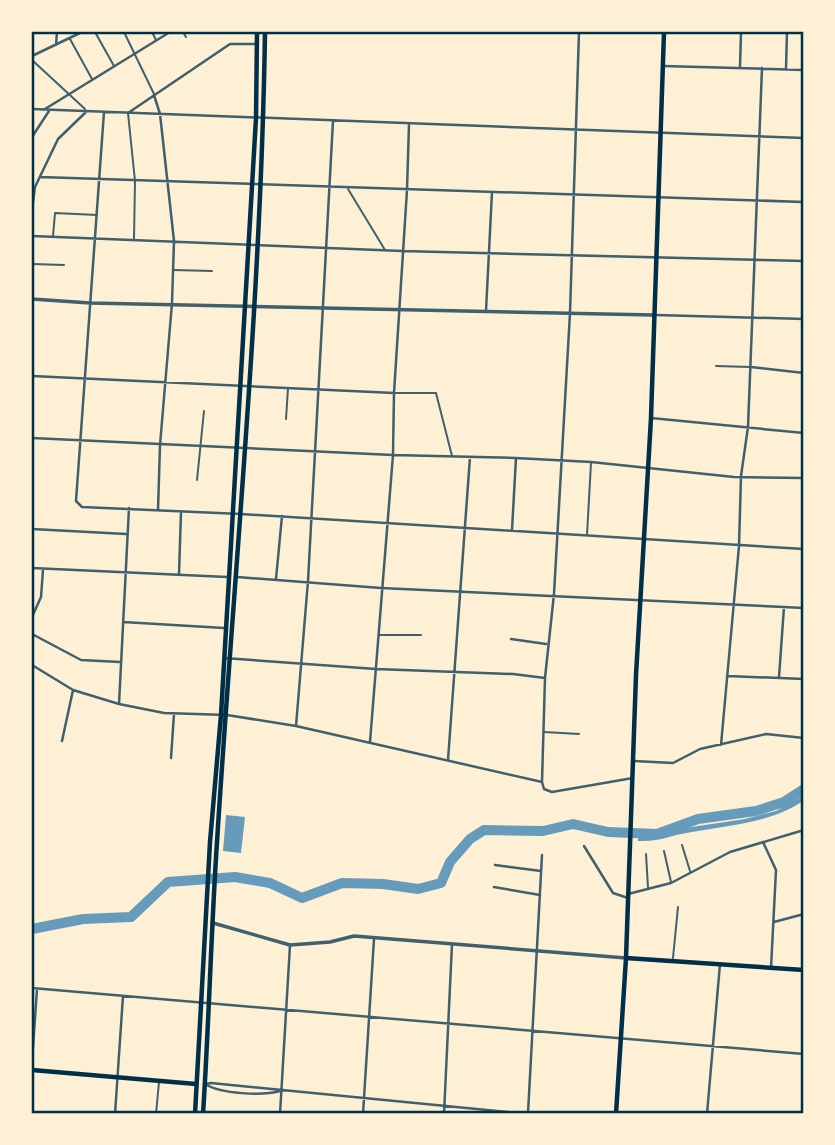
<svg xmlns="http://www.w3.org/2000/svg" width="835" height="1145" font-family="Commissioner,sans-serif">
  <style>
    .water { fill: #669bbc }
    .lines { fill: none; stroke-linecap: round; stroke-linejoin: round }
    .river { stroke: #669bbc; stroke-width: 10 }
    .service { stroke: #3f606c; stroke-width: 2 }
    .minor { stroke: #3f606c; stroke-width: 2.5 }
    .tertiary { stroke: #3f606c; stroke-width: 3.5 }
    .primary { stroke: #003049; stroke-width: 4.5 }
    .trunk { stroke: #003049; stroke-width: 4.5 }
    .neatline { fill: none; stroke: #003049; stroke-width: 2.5 }
  </style>
  <rect width="100%" height="100%" fill="#fdf0d5"/>
  <path class="water" d="M 803,796 L 803,801 C 770,823 731,825 692,832 C 671,835 661,842 638,841 L 638,835 L 745,819 L 776,811 Z
    M 226,815 L 245,817 L 241,853 L 223,851 Z"/>
  <g class="lines">
    <path class="river" d="M 32,929 L 83,919 L 131,917 L 168,882 L 235,877 L 270,883 L 302,898 L 342,883 L 383,884 L 418,889 L 441,883 L 450,862 L 470,839 L 484,830 L 543,831 L 573,824 L 608,832 L 657,834 L 698,819 L 756,811 L 784,802 L 804,789"/>
    <path class="service" d="M 95,32 L 114,66
      M 124,32 L 154,94
      M 152,32 L 156,40
      M 183,32 L 186,37
      M 70,39 L 92,79
      M 32,60 L 85,109
      M 128,113 L 135,181 L 134,239
      M 348,189 L 385,250
      M 53,236 L 55,213 L 97,215
      M 32,264 L 64,265
      M 174,270 L 212,271
      M 716,366 L 750,367
      M 395,393 L 436,393 L 452,456
      M 286,419 L 288,388
      M 197,480 L 204,411
      M 587,535 L 591,463
      M 379,635 L 421,635
      M 544,732 L 579,734
      M 682,845 L 690,871
      M 664,851 L 671,882
      M 646,854 L 648,888
      M 673,958 L 678,907
      M 156,1114 L 159,1082"/>
    <path class="minor" d="M 579,32 L 570,313 L 554,594 L 545,678 L 542,782 L 544,789 L 552,792 L 633,778
      M 56,45 L 57,32
      M 32,56 L 82,32
      M 663,66 L 804,70
      M 740,67 L 741,32
      M 786,69 L 787,32
      M 154,95 L 160,114 L 174,241 L 172,303 L 160,445 L 158,510
      M 32,109 L 804,138
      M 45,109 L 170,32
      M 104,112 L 76,501 L 82,507 L 241,514 L 804,549
      M 128,113 L 230,44 L 256,44
      M 32,137 L 49,111
      M 40,177 L 804,202
      M 32,210 L 35,187 L 58,139 L 86,112
      M 32,236 L 402,251 L 804,261
      M 486,311 L 492,192
      M 656,315 L 804,319
      M 751,367 L 804,373
      M 32,376 L 394,393
      M 651,418 L 804,433
      M 32,438 L 393,455 L 516,458 L 591,462 L 734,477 L 804,478
      M 32,529 L 126,534
      M 512,530 L 516,458
      M 32,568 L 227,577
      M 179,574 L 181,512
      M 237,577 L 381,588 L 804,608
      M 276,579 L 282,516
      M 32,617 L 41,597 L 43,570
      M 123,622 L 224,628
      M 32,634 L 81,660 L 120,662
      M 511,639 L 546,644
      M 224,658 L 376,669 L 513,674 L 545,678
      M 32,665 L 73,690 L 119,704 L 164,713 L 227,715 L 296,726 L 542,782
      M 727,676 L 804,679
      M 779,677 L 784,607
      M 119,704 L 129,508
      M 296,726 L 308,581 L 333,121
      M 62,741 L 73,690
      M 370,742 L 393,455 L 394,393 L 407,190 L 409,124
      M 721,745 L 739,546 L 741,476 L 748,427 L 762,68
      M 171,758 L 174,714
      M 448,760 L 470,457
      M 634,761 L 673,763 L 700,749 L 766,734 L 804,738
      M 763,842 L 776,870 L 771,968
      M 584,846 L 613,893 L 628,898
      M 495,865 L 541,871
      M 494,887 L 540,895
      M 628,894 L 671,883 L 730,852 L 804,830
      M 774,922 L 804,914
      M 32,988 L 804,1054
      M 32,1062 L 37,989
      M 205,1084 L 211,1083 L 529,1114
      M 205,1084 C 221,1094 262,1096 280,1091
      M 528,1113 L 542,855
      M 115,1114 L 123,996
      M 280,1114 L 290,945
      M 363,1114 L 374,939
      M 444,1114 L 452,944
      M 707,1114 L 720,964"/>
    <path class="tertiary" d="M 32,299 L 90,303 L 653,315
      M 213,923 L 290,945 L 330,942 L 354,936 L 626,958"/>
    <path class="primary" d="M 626,958 L 804,970
      M 32,1070 L 196,1084"/>
    <path class="trunk" d="M 195,1114 L 210,842 L 221,715 L 256,118 L 257,32
      M 203,1114 C 209,1023 211,932 217,842 C 234,572 261,302 265,32
      M 616,1114 L 626,958 L 636,675 L 651,418 L 664,32"/>
  </g>
  <rect width="835" height="1145" fill="none" stroke="#fdf0d5" stroke-width="66"/>
  <rect x="33" y="33" width="769" height="1079" class="neatline"/>
</svg>
